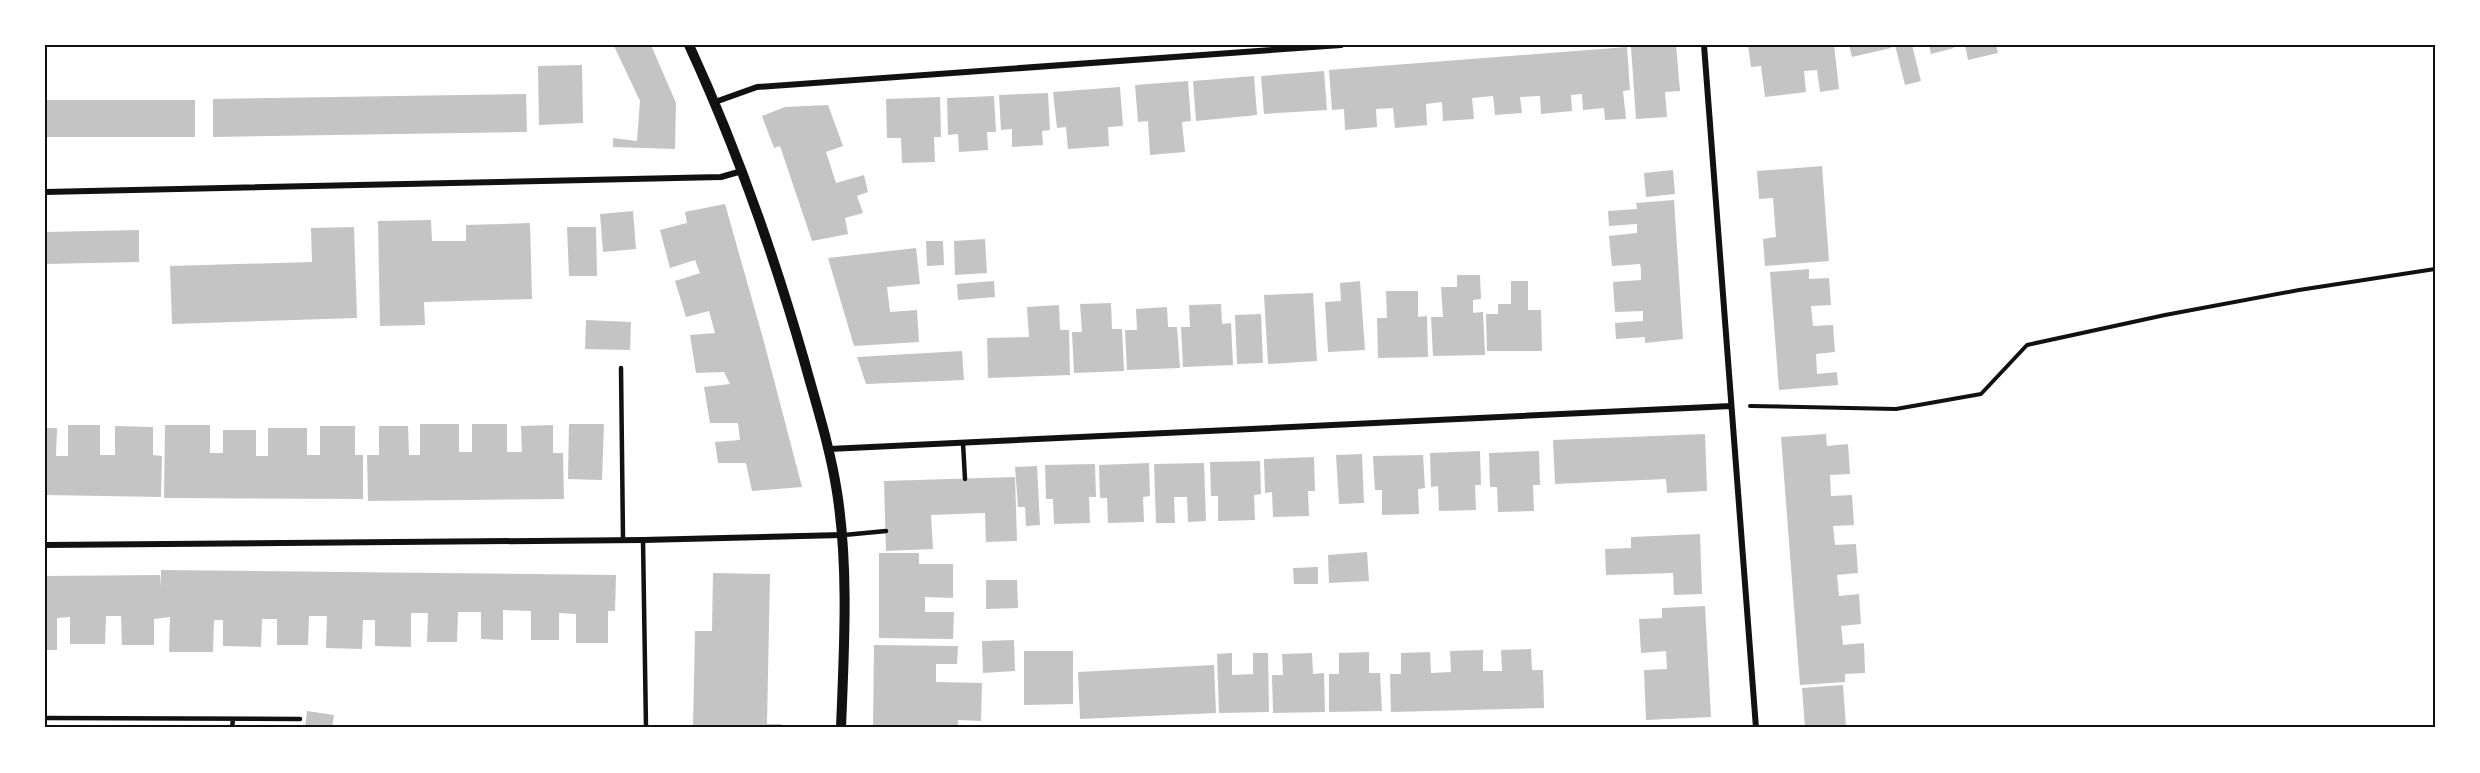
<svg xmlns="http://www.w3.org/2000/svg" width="2480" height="773" font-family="'Asap Condensed',sans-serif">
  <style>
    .building { fill: #c4c4c4 }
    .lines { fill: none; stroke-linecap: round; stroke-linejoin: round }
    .path { stroke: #111; stroke-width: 4 }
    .service { stroke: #111; stroke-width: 4.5 }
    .minor { stroke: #111; stroke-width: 6 }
    .tertiary { stroke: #111; stroke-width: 10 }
    .neatline { fill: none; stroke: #111; stroke-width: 2 }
  </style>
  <rect width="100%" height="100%" fill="#fff"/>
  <path class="building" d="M 617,45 L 651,45 L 676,103 L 675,149 L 613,147 L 613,138 L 637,141 L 640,101 L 614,46 Z
    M 1676,45 L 1680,91 L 1665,92 L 1667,117 L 1636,119 L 1631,47 Z
    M 1748,45 L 1834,45 L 1839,89 L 1820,92 L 1817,70 L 1804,71 L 1806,92 L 1765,97 L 1761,66 L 1751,67 Z
    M 1849,45 L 1891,45 L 1891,48 L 1852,57 Z
    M 1895,45 L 1912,45 L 1921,81 L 1905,85 Z
    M 1929,45 L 1953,45 L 1954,48 L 1931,54 Z
    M 1965,45 L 1996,45 L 1998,53 L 1968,60 Z
    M 1627,47 L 1630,90 L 1623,91 L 1626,119 L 1605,120 L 1604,108 L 1583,110 L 1582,94 L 1571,95 L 1572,111 L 1541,114 L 1540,96 L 1520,97 L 1522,113 L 1495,115 L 1493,96 L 1472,98 L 1474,119 L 1443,121 L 1442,102 L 1426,104 L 1427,125 L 1395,128 L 1393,108 L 1376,109 L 1377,127 L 1345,130 L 1344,109 L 1332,110 L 1329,70 Z
    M 582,65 L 583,123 L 539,125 L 538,66 Z
    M 1324,71 L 1327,110 L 1264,114 L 1261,76 Z
    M 1254,76 L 1257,115 L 1196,121 L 1193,81 Z
    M 1188,81 L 1191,121 L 1182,122 L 1185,152 L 1150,155 L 1148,121 L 1138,122 L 1135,85 Z
    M 1120,87 L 1123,126 L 1108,127 L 1109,146 L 1068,149 L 1066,127 L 1057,128 L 1053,92 Z
    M 1048,93 L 1050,130 L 1042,131 L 1043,145 L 1012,147 L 1012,129 L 1001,130 L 999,95 Z
    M 526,94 L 527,132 L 213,137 L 213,99 Z
    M 994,96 L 996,132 L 987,132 L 988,150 L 959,152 L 958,134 L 948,135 L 947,98 Z
    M 940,97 L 941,137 L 934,137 L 935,162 L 902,163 L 901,138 L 887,138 L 886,99 Z
    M 45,100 L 195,100 L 195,137 L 45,137 Z
    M 828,105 L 843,146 L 826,152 L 836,183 L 864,175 L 868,192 L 857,196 L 863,213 L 845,218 L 848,234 L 812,241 L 780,146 L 774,148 L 762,116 L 785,107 Z
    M 1822,166 L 1829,261 L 1765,266 L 1763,239 L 1776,237 L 1773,198 L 1759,199 L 1757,171 Z
    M 1673,170 L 1675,194 L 1646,197 L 1644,173 Z
    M 1674,200 L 1683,339 L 1645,343 L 1645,337 L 1616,339 L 1615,323 L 1643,321 L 1643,311 L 1615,312 L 1613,282 L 1641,280 L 1641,270 L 1640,264 L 1612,266 L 1609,236 L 1637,233 L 1637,224 L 1609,226 L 1608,211 L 1637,209 L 1636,203 Z
    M 725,204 L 764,342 L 802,487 L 752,491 L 746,463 L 718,463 L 715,442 L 740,440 L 738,423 L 710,423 L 704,387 L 730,384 L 724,372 L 696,373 L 690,335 L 715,333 L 709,311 L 686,317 L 675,281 L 700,273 L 695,260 L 670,268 L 660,230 L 687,223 L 685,212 Z
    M 633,211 L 636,249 L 603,252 L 600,214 Z
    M 431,220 L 432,241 L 466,241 L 466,225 L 530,223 L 532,299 L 424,302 L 425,325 L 380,326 L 378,221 Z
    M 354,227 L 357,318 L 172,324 L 170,266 L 312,262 L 311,228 Z
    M 567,227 L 596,227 L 597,276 L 569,276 Z
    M 139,230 L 139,262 L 45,264 L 45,232 Z
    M 985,239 L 987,273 L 955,275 L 954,241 Z
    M 926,241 L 943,241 L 944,265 L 927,266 Z
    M 916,248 L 920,284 L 887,287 L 890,312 L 917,310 L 919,342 L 854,346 L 828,258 Z
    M 1809,269 L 1809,279 L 1829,278 L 1831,305 L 1811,306 L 1813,326 L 1833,325 L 1835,352 L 1816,354 L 1817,374 L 1837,372 L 1838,385 L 1779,390 L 1770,272 Z
    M 1457,275 L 1480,275 L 1481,299 L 1473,300 L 1473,313 L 1483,312 L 1485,355 L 1433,356 L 1431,317 L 1443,317 L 1441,287 L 1457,287 Z
    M 994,281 L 995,297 L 958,300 L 957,284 Z
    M 1360,281 L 1365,350 L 1328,352 L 1325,302 L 1341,301 L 1340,283 Z
    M 1511,281 L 1528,281 L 1528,310 L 1541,310 L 1542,351 L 1487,351 L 1486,314 L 1498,314 L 1498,304 L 1511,304 Z
    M 1386,291 L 1418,291 L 1418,317 L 1427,316 L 1428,357 L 1378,358 L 1377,318 L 1387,318 Z
    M 1313,293 L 1317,361 L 1268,364 L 1264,295 Z
    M 1111,303 L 1112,329 L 1122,329 L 1124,371 L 1074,373 L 1072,332 L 1082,332 L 1080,304 Z
    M 1221,304 L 1222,324 L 1231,323 L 1233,365 L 1183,367 L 1181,327 L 1190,327 L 1189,305 Z
    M 1059,305 L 1060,330 L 1069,330 L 1070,375 L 988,378 L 987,338 L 1029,337 L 1027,307 Z
    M 1167,307 L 1168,327 L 1177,327 L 1180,368 L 1127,370 L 1125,330 L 1137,330 L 1136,309 Z
    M 1261,314 L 1263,363 L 1237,364 L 1235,315 Z
    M 586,320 L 631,322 L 630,350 L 585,349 Z
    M 962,351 L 964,380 L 866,384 L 857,357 Z
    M 420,424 L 459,424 L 459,452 L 472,452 L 472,424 L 507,424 L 507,452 L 522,452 L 521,426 L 553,425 L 553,453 L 563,453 L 564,499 L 368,501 L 367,455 L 379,455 L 379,426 L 408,426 L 409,455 L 420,455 Z
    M 569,424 L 604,424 L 602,480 L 568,479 Z
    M 68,425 L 100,425 L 100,455 L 115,455 L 115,426 L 153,427 L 153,455 L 162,456 L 161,497 L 45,495 L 45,428 L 57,428 L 56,456 L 68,456 Z
    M 165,425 L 210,425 L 210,453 L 223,453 L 223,430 L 256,430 L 256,456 L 268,456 L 268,428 L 307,428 L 307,455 L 320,455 L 320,426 L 355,426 L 355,455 L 363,455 L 363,499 L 164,498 Z
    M 1705,434 L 1707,491 L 1667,493 L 1666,479 L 1555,484 L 1553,440 Z
    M 1826,434 L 1827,446 L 1848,444 L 1850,474 L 1830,475 L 1831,496 L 1852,495 L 1854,525 L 1833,526 L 1835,545 L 1856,544 L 1858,573 L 1837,575 L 1839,596 L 1859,594 L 1861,624 L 1841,626 L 1842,634 L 1843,645 L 1864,643 L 1865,673 L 1845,674 L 1845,682 L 1800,685 L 1781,437 Z
    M 1480,451 L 1481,485 L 1475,485 L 1476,510 L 1439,511 L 1438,486 L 1431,487 L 1430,453 Z
    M 1539,451 L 1540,485 L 1533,485 L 1534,511 L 1498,512 L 1497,487 L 1490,487 L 1489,453 Z
    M 1362,454 L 1364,503 L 1339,504 L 1336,455 Z
    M 1423,455 L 1425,488 L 1418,489 L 1419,514 L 1382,515 L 1382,490 L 1375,490 L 1373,456 Z
    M 1314,457 L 1315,491 L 1308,491 L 1309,516 L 1273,517 L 1272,492 L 1265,493 L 1264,459 Z
    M 1260,461 L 1261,494 L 1254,495 L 1255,520 L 1218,521 L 1218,496 L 1211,496 L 1210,462 Z
    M 1149,463 L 1150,496 L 1143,497 L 1144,522 L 1108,523 L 1107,498 L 1100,498 L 1099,465 Z
    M 1204,463 L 1206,521 L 1188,522 L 1187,497 L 1174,497 L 1175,523 L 1156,523 L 1154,464 Z
    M 1095,464 L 1096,497 L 1089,497 L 1090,523 L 1054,524 L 1053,499 L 1046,499 L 1045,465 Z
    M 1037,466 L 1040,525 L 1026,526 L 1025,507 L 1018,507 L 1015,467 Z
    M 1015,477 L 1017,541 L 986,542 L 985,513 L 931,515 L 933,549 L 886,551 L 884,481 Z
    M 1700,534 L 1702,594 L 1674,595 L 1673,573 L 1606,575 L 1605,549 L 1631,548 L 1631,537 Z
    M 1367,552 L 1369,581 L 1329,583 L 1328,555 Z
    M 879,553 L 919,553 L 919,564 L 953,564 L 953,598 L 925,597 L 925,612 L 954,612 L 953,639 L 879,638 Z
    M 1318,567 L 1318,584 L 1294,584 L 1293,568 Z
    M 161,570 L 616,575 L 615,611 L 608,611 L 608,643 L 576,643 L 576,614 L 559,613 L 559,640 L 531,640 L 531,611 L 503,610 L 503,640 L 481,639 L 481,612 L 458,612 L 457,642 L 427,642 L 428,613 L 411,613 L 411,647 L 375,646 L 375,620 L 363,620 L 362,649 L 326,648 L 327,616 L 309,616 L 308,645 L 277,645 L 277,619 L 262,619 L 261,647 L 223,646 L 223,620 L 214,620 L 213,652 L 169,652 L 170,617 L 154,619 L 154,645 L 122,645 L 121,616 L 106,616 L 105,644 L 70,644 L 70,617 L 57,618 L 57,650 L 45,650 L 45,576 L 160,575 L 161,587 Z
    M 713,573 L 770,574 L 767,724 L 782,724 L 782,728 L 693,728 L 695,631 L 712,631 Z
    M 986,580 L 1017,580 L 1018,608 L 986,609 Z
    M 1705,606 L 1711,717 L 1646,720 L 1644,670 L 1667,669 L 1666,651 L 1641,653 L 1639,619 L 1662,618 L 1662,608 Z
    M 1014,640 L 1015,671 L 983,673 L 982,641 Z
    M 874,645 L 958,646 L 957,664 L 936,664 L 936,682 L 982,683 L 981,721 L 958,720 L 958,728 L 873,728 Z
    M 1531,649 L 1532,670 L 1543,670 L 1544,708 L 1391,712 L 1390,674 L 1401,674 L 1401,653 L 1430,652 L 1431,673 L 1451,672 L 1450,651 L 1483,650 L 1483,671 L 1502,671 L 1501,650 Z
    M 1024,651 L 1073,651 L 1073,704 L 1024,705 Z
    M 1369,652 L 1369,673 L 1380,673 L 1382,711 L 1329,712 L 1329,674 L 1339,674 L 1339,653 Z
    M 1232,653 L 1232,675 L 1253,674 L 1253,653 L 1268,653 L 1269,712 L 1219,713 L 1217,654 Z
    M 1312,653 L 1313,674 L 1324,673 L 1325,712 L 1273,713 L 1272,675 L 1283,675 L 1282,654 Z
    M 1214,665 L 1216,713 L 1080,719 L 1078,672 Z
    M 1843,685 L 1846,727 L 1805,728 L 1802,688 Z
    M 307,711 L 334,715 L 332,728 L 305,728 Z"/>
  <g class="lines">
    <path class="path" d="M 1750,406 L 1896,409 L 1981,394 L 2027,345 L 2165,315 L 2299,290 L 2435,269"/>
    <path class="service" d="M 621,368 L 623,539
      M 963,443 L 965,479
      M 844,535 L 886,531
      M 643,540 L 646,728
      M 47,718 L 300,719
      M 232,728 L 233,719"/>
    <path class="minor" d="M 1704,45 L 1756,728
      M 715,102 L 757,87 L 1341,45
      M 45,192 L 721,177 L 742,171
      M 829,449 L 1731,406
      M 45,545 L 643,540 L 842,535"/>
    <path class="tertiary" d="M 689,45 C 736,147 773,252 804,360 C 816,404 830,447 837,492 C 849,569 844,650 841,728"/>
  </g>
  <rect width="2480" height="773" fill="none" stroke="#ffffff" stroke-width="93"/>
  <rect x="46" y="46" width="2388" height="680" class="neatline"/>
</svg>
